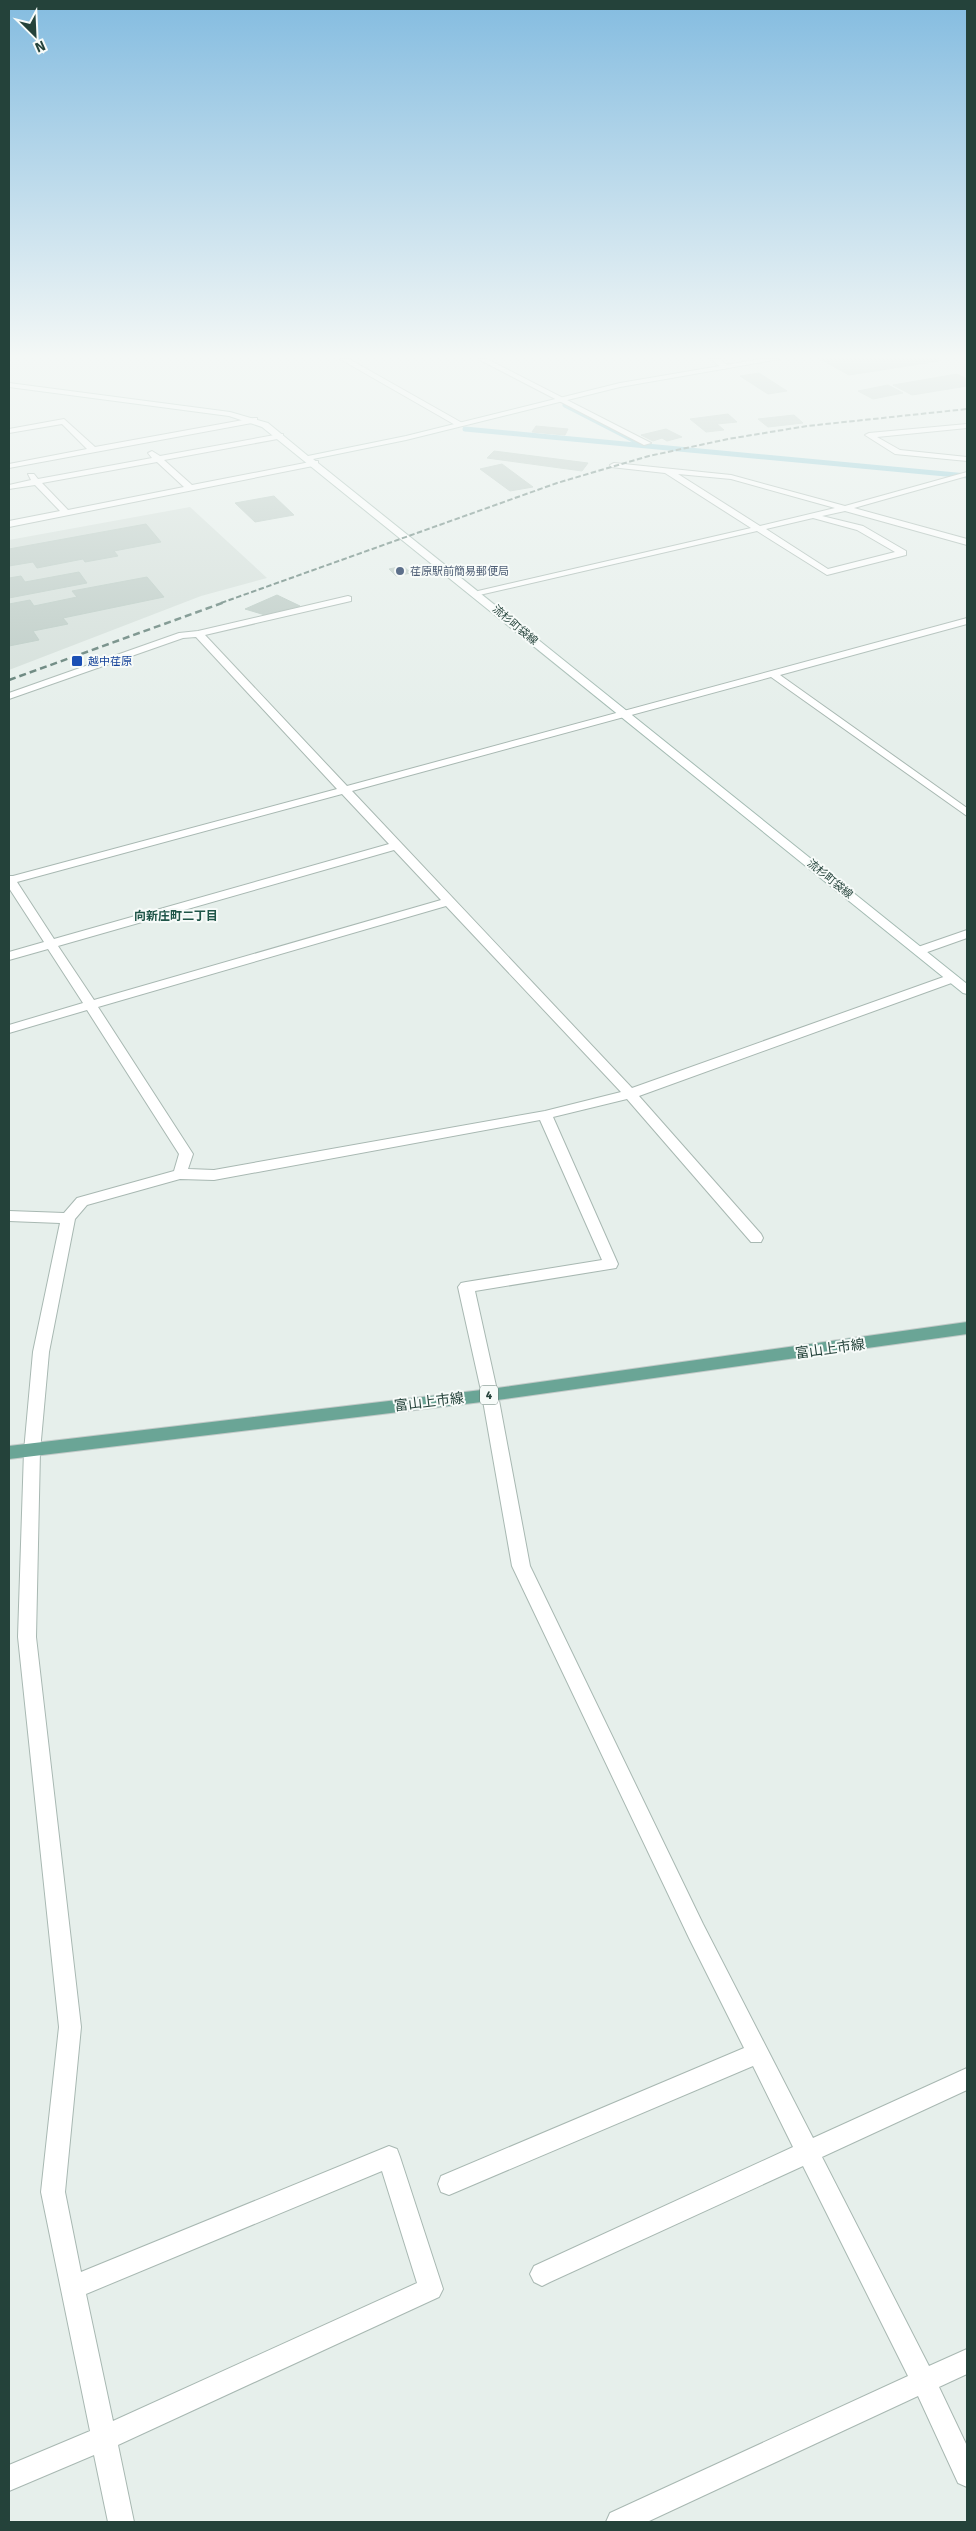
<svg xmlns="http://www.w3.org/2000/svg" width="976" height="2531" font-family="Signika,'Noto Sans JP',sans-serif">
  <style>
    .built { fill: #d4dfda }
    .lines { fill: none; stroke-linecap: round; stroke-linejoin: round }
    .stream { stroke: #8ec9d4; stroke-width: 5 }
    .building { fill: #bbcac4; stroke: #b8c9c2 }
    .street-casing { stroke: #a8b8b2; stroke-width: 2 }
    .secondary-casing { stroke: #a4bbb3; stroke-width: 2 }
    .primary-casing { stroke: #c2cac8; stroke-width: 2 }
    .street { fill: #fff; fill-rule: evenodd }
    .secondary { fill: #fff; fill-rule: evenodd }
    .primary { fill: #6aa596; fill-rule: evenodd }
    .rail-far1 { stroke: #5f7d75; stroke-width: 2; stroke-dasharray: 5.5 2.5; stroke-linecap: butt }
    .rail { stroke: #5f7d75; stroke-width: 2.5; stroke-dasharray: 7 4; stroke-linecap: butt }
    .service-dot { fill: #5c6f8a; stroke: #f7fbf9; stroke-width: 2 }
    .transit-dot { fill: #1a4fb4; stroke: #f7fbf9; stroke-width: 2 }
    .labels { text-anchor: middle; dominant-baseline: central; stroke-width: 4; stroke-linejoin: round; paint-order: stroke }
    .far-service-label { font-size: 11px; fill: #4e5e75; stroke: #f7fbf9; text-anchor: start }
    .far-street-label { font-size: 11px; fill: #24423a; stroke: #f7fbf9 }
    .far-transit-label { font-size: 11px; fill: #164399; stroke: #f7fbf9; text-anchor: start }
    .far-neighbourhood-label { font-size: 12px; font-weight: bold; fill: #1f5548; stroke: #f7fbf9 }
    .shield { fill: #f7fbf9; stroke: #637a73; stroke-width: 1 }
    .shield-label { font-size: 12px; font-weight: bold; fill: #24423a }
    .street-label { font-size: 14px; fill: #24423a; stroke: #f7fbf9 }
  </style>
  <rect width="100%" height="100%" fill="#e6efeb"/>
  <path class="built" d="M 190,507 L 267,578 L 201,596 L 9,670 L 9,540 Z"/>
  <g class="lines">
    <path class="stream" d="M 565,405 L 643,445
      M 465,429 L 967,476"/>
  </g>
  <path class="building" d="M 820,359 L 936,359 L 939,361 L 849,375 Z
    M 759,373 L 787,391 L 768,394 L 740,376 Z
    M 957,374 L 967,379 L 967,386 L 912,395 L 893,385 Z
    M 888,385 L 903,393 L 873,399 L 858,391 Z
    M 728,414 L 737,422 L 717,424 L 724,430 L 706,432 L 690,419 Z
    M 794,415 L 803,423 L 768,427 L 758,419 Z
    M 536,426 L 568,429 L 565,435 L 532,432 Z
    M 666,429 L 682,437 L 667,441 L 662,438 L 653,441 L 641,435 Z
    M 494,451 L 588,463 L 582,471 L 487,458 Z
    M 502,464 L 533,487 L 510,491 L 480,469 Z
    M 274,496 L 294,515 L 255,522 L 235,503 Z
    M 146,524 L 161,542 L 114,551 L 118,556 L 85,562 L 83,559 L 37,568 L 33,562 L 9,566 L 9,549 Z
    M 403,566 L 411,573 L 396,576 L 389,569 Z
    M 79,572 L 87,583 L 9,598 L 9,578 L 21,576 L 25,582 Z
    M 147,577 L 164,597 L 63,618 L 68,624 L 33,631 L 39,640 L 9,646 L 9,604 L 30,600 L 34,606 L 77,597 L 72,591 Z
    M 277,595 L 300,606 L 265,615 L 245,609 Z"/>
  <g class="lines">
    <g class="street-casing">
      <path id="street" d="M 340,359 L 349,359 L 464,424 L 457,426 Z
        M 478,359 L 487,359 L 651,443 L 644,445 Z
        M 711,359 L 719,359 L 730,367 L 723,369 Z
        M 254,418 L 257,418 L 257,422 L 9,468 L 9,464 L 87,449 L 62,424 L 9,433 L 9,429 L 64,419 L 95,447 Z
        M 967,424 L 967,428 L 877,437 L 900,450 L 967,457 L 967,461 L 895,454 L 865,435 L 869,433 Z
        M 280,434 L 283,434 L 283,438 L 164,460 L 192,485 L 315,461 L 318,461 L 318,465 L 9,527 L 9,521 L 60,511 L 35,485 L 9,489 L 9,485 L 31,480 L 28,474 L 34,474 L 38,479 L 152,458 L 148,453 L 152,451 L 160,456 ZM 157,462 L 184,487 L 68,510 L 42,483 Z
        M 614,463 L 731,475 L 845,506 L 967,472 L 967,476 L 854,508 L 967,539 L 967,545 L 845,511 L 822,516 L 863,526 L 906,551 L 906,555 L 827,575 L 757,531 L 475,596 L 473,594 L 478,591 L 751,528 L 665,473 L 611,467 L 610,465 ZM 678,474 L 731,479 L 835,508 L 760,526 ZM 813,518 L 857,530 L 895,552 L 828,569 L 766,529 Z
        M 348,596 L 351,597 L 351,601 L 205,635 L 347,786 L 967,618 L 967,624 L 780,675 L 967,808 L 967,816 L 771,677 L 352,791 L 632,1088 L 949,975 L 953,974 L 959,978 L 957,981 L 639,1096 L 761,1234 L 763,1238 L 761,1242 L 751,1242 L 627,1099 L 553,1117 L 618,1264 L 616,1268 L 475,1291 L 498,1395 L 530,1566 L 703,1924 L 813,2138 L 967,2068 L 967,2090 L 822,2157 L 929,2366 L 967,2349 L 967,2374 L 939,2387 L 967,2446 L 967,2487 L 958,2483 L 918,2396 L 647,2522 L 606,2522 L 610,2513 L 908,2376 L 803,2166 L 550,2282 L 542,2286 L 534,2282 L 530,2274 L 534,2266 L 793,2147 L 753,2066 L 449,2195 L 441,2192 L 438,2184 L 441,2176 L 744,2048 L 689,1938 L 512,1566 L 482,1395 L 458,1287 L 461,1283 L 466,1282 L 602,1260 L 540,1120 L 214,1180 L 180,1179 L 87,1205 L 75,1219 L 49,1352 L 40,1451 L 36,1637 L 81,2027 L 65,2192 L 81,2272 L 389,2146 L 397,2149 L 400,2157 L 443,2289 L 439,2297 L 118,2445 L 134,2522 L 108,2522 L 94,2455 L 9,2491 L 9,2465 L 90,2431 L 41,2192 L 59,2027 L 18,1637 L 24,1451 L 33,1352 L 60,1223 L 9,1221 L 9,1211 L 64,1213 L 77,1198 L 174,1171 L 179,1154 L 87,1010 L 9,1033 L 9,1025 L 83,1003 L 48,949 L 9,960 L 9,952 L 44,942 L 9,888 L 9,876 L 13,876 L 337,789 L 196,637 L 183,638 L 9,699 L 9,693 L 179,633 L 198,631 ZM 342,794 L 389,844 L 54,939 L 17,882 ZM 394,850 L 441,900 L 94,1000 L 58,946 ZM 446,906 L 621,1092 L 545,1111 L 214,1170 L 188,1169 L 193,1154 L 98,1007 ZM 382,2171 L 417,2283 L 113,2421 L 86,2294 Z
        M 967,930 L 967,938 L 919,955 L 913,951 L 915,948 Z"/>
    </g>
    <g class="secondary-casing">
      <path id="secondary" d="M 761,359 L 779,359 L 620,387 L 406,440 L 313,459 L 967,984 L 967,994 L 963,993 L 262,427 L 229,416 L 9,387 L 9,383 L 230,412 L 268,423 L 308,456 L 406,436 L 620,383 Z"/>
    </g>
    <g class="primary-casing">
      <path id="primary" d="M 967,1322 L 967,1334 L 490,1401 L 9,1459 L 9,1446 L 490,1389 Z"/>
    </g>
    <use href="#street" class="street"/>
    <use href="#secondary" class="secondary"/>
    <use href="#primary" class="primary"/>
    <path class="rail-far1" d="M 221,603 L 557,483 L 649,456 L 728,439 L 807,426 L 967,409"/>
    <path class="rail" d="M 9,680 L 225,602"/>
  </g>
  <linearGradient id="sky" x2="0" y2="1"><stop stop-color="#84bce0"/><stop offset="0.5" stop-color="#f4f8f6"/><stop offset="1" stop-color="#f4f8f6" stop-opacity="0"/></linearGradient>
  <rect width="976" height="714" fill="url(#sky)"/>
  <circle class="service-dot" cx="400" cy="571" r="5"/>
  <rect class="transit-dot" x="71" y="655" width="12" height="12" rx="2.5"/>
  <g class="labels">
    <g class="far-service-label">
      <text x="410" y="571">荏原駅前簡易郵便局</text>
    </g>
    <g class="far-street-label">
      <text transform="translate(515 625) rotate(40)">流杉町袋線</text>
      <text transform="translate(830 879) rotate(39)">流杉町袋線</text>
    </g>
    <g class="far-transit-label">
      <text x="88" y="661">越中荏原</text>
    </g>
    <g class="far-neighbourhood-label">
      <text x="176" y="916">向新庄町二丁目</text>
    </g>
    <rect class="shield" x="480" y="1385.5" width="18" height="19" rx="4"/>
    <g class="shield-label">
      <text x="489" y="1395">4</text>
    </g>
    <g class="street-label">
      <text transform="translate(830 1349) rotate(-8)">富山上市線</text>
      <text transform="translate(429 1402) rotate(-7)">富山上市線</text>
    </g>
  </g>
  <rect width="976" height="2531" fill="none" stroke="#24423a" stroke-width="20"/>
  <g transform="translate(35 35) rotate(156)" stroke="#f7fbf9" stroke-width="4" paint-order="stroke">
  <path d="M0-4L9 19L0 12L-9 19Z" fill="#24423a"/>
  <text y="-8" font-size="14" font-weight="bold" text-anchor="middle" fill="#24423a">N</text>
  </g>
</svg>
